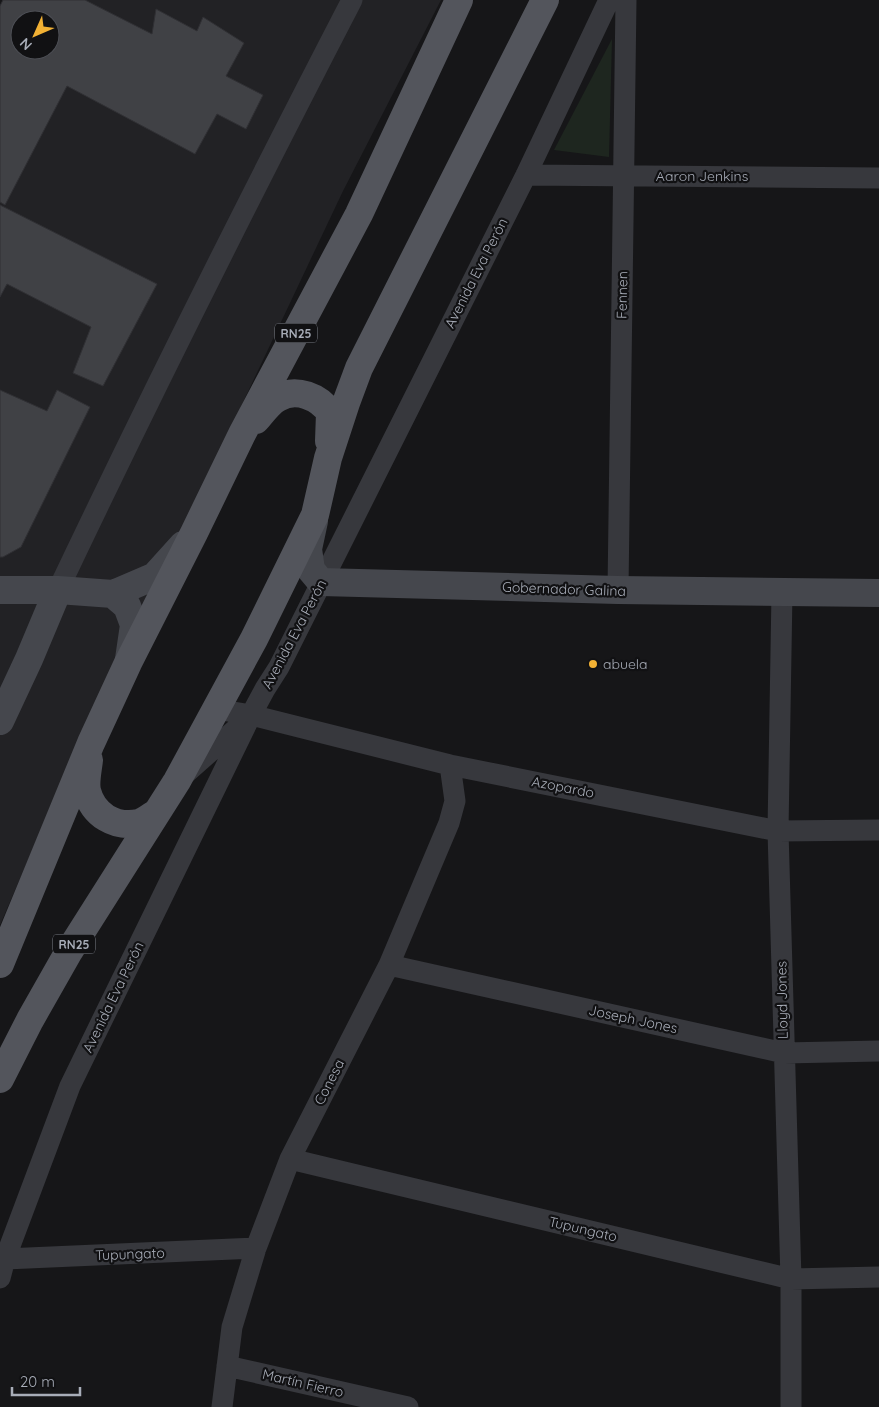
<svg xmlns="http://www.w3.org/2000/svg" width="879" height="1407" font-family="Quicksand,sans-serif">
  <style>
    .built { fill: #222225; fill-rule: evenodd }
    .green { fill: #1e261f }
    .building { fill: #404145; stroke: #303034; fill-rule: evenodd }
    .lines { fill: none; stroke-linecap: round; stroke-linejoin: round }
    .street { stroke: #37383d; stroke-width: 21 }
    .secondary { stroke: #45474d; stroke-width: 28 }
    .primary { stroke: #53555c; stroke-width: 28 }
    .poi-dot { fill: #f2b134; stroke: #111113; stroke-width: 2 }
    .labels { text-anchor: middle; dominant-baseline: central; stroke-width: 4.5; stroke-linejoin: round; paint-order: stroke }
    .shield { fill: #111113; stroke: #7b7e86; stroke-width: 1 }
    .shield-label { font-size: 12px; font-weight: bold; fill: #a8adb8 }
    .street-label { font-size: 14px; fill: #a8adb8; stroke: #111113 }
    .poi-label { font-size: 14px; fill: #a8adb8; stroke: #111113; text-anchor: start }
  </style>
  <rect width="100%" height="100%" fill="#161618"/>
  <path class="built" d="M 6,0 L 441,0 L 343,191 L 48,814 L 0,925 L 0,11 ZM 20,20 L 50,20 L 50,50 L 20,50 Z"/>
  <path class="green" d="M 612,39 L 609,157 L 554,150 Z"/>
  <path class="building" d="M 3,0 L 85,0 L 152,34 L 156,9 L 197,31 L 203,17 L 244,43 L 226,76 L 263,95 L 246,129 L 217,114 L 195,154 L 67,86 L 5,205 L 0,202 L 0,6 ZM 20,20 L 50,20 L 50,50 L 20,50 Z
    M 0,205 L 157,284 L 103,386 L 73,373 L 91,327 L 7,284 L 0,297 Z
    M 0,390 L 47,411 L 57,390 L 90,407 L 21,547 L 3,557 L 0,557 Z"/>
  <g class="lines">
    <path class="street" d="M 526,175 L 879,178
      M 58,590 C 152,392 251,195 352,0
      M 618,590 L 626,0
      M 782,592 L 778,831 L 791,1279 L 791,1407
      M 216,709 L 251,715 L 450,765 L 778,831 L 879,830
      M 186,773 L 244,722
      M 389,965 L 784,1053 L 879,1051
      M 290,1159 L 791,1279 L 879,1277
      M 5,1259 L 256,1248
      M 0,1278 L 5,1259 L 70,1086 L 251,715 L 265,689 L 279,667 L 526,175 L 609,0
      M 227,1366 L 408,1407
      M 222,1407 L 232,1327 L 256,1248 L 290,1159 L 389,965 L 449,823 L 455,801 L 450,765"/>
    <path class="secondary" d="M 314,521 L 308,549 L 311,570 L 321,582 L 618,590 L 879,593
      M 0,590 L 58,590 L 113,594 L 155,576 L 183,545
      M 113,594 L 127,606 L 134,625 L 129,659
      M 0,721 L 29,659 L 58,590"/>
    <path class="primary" d="M 256,420 C 262,413 270,402 278,398 C 296,387 320,397 330,413 L 329,441
      M 89,760 C 88,769 85,782 87,791 C 93,815 115,828 139,823 C 145,821 151,816 156,813
      M 0,964 L 91,743 L 128,663 L 194,533 L 242,434 L 359,214 L 459,0
      M 0,1079 L 30,1020 L 68,953 L 177,781 L 254,639 L 315,515 L 328,458 L 346,403 L 359,368 L 545,0"/>
  </g>
  <circle class="poi-dot" cx="593" cy="664" r="5"/>
  <g class="labels">
    <g class="shield">
      <rect x="275" y="323.5" width="42" height="19" rx="4"/>
      <rect x="53" y="934.5" width="42" height="19" rx="4"/>
    </g>
    <g class="shield-label">
      <text x="296" y="333">RN25</text>
      <text x="74" y="944">RN25</text>
    </g>
    <g class="street-label">
      <text x="702" y="176">Aaron Jenkins</text>
      <text transform="translate(476 273) rotate(-63)">Avenida Eva Perón</text>
      <text transform="translate(622 295) rotate(-89)">Fennen</text>
      <text transform="translate(564 589) rotate(2)">Gobernador Galina</text>
      <text transform="translate(294 634) rotate(-62)">Avenida Eva Perón</text>
      <text transform="translate(563 787) rotate(11)">Azopardo</text>
      <text transform="translate(113 997) rotate(-64)">Avenida Eva Perón</text>
      <text transform="translate(782 1000) rotate(-91)">Lloyd Jones</text>
      <text transform="translate(633 1019) rotate(12)">Joseph Jones</text>
      <text transform="translate(329 1082) rotate(-63)">Conesa</text>
      <text transform="translate(583 1229) rotate(13)">Tupungato</text>
      <text transform="translate(130 1254) rotate(-2)">Tupungato</text>
      <text transform="translate(303 1383) rotate(13)">Martín Fierro</text>
    </g>
    <g class="poi-label">
      <text x="603" y="664">abuela</text>
    </g>
  </g>
  <g transform="translate(35 35) rotate(225)"><circle r="24" fill="#111113" stroke="#4d4f55"/>
  <path d="M0-4L9 19L0 12L-9 19Z" fill="#f2b134"/>
  <text y="-8" font-size="14" font-weight="bold" text-anchor="middle" fill="#a8adb8">N</text>
  </g>
  <path d="M12 1387v8h68v-8" fill="none" stroke="#a8adb8" stroke-width="2.5"/>
  <text x="20" y="1387" font-size="15" fill="#a8adb8" stroke="#111113" stroke-width="4" paint-order="stroke">20 m</text>
</svg>
